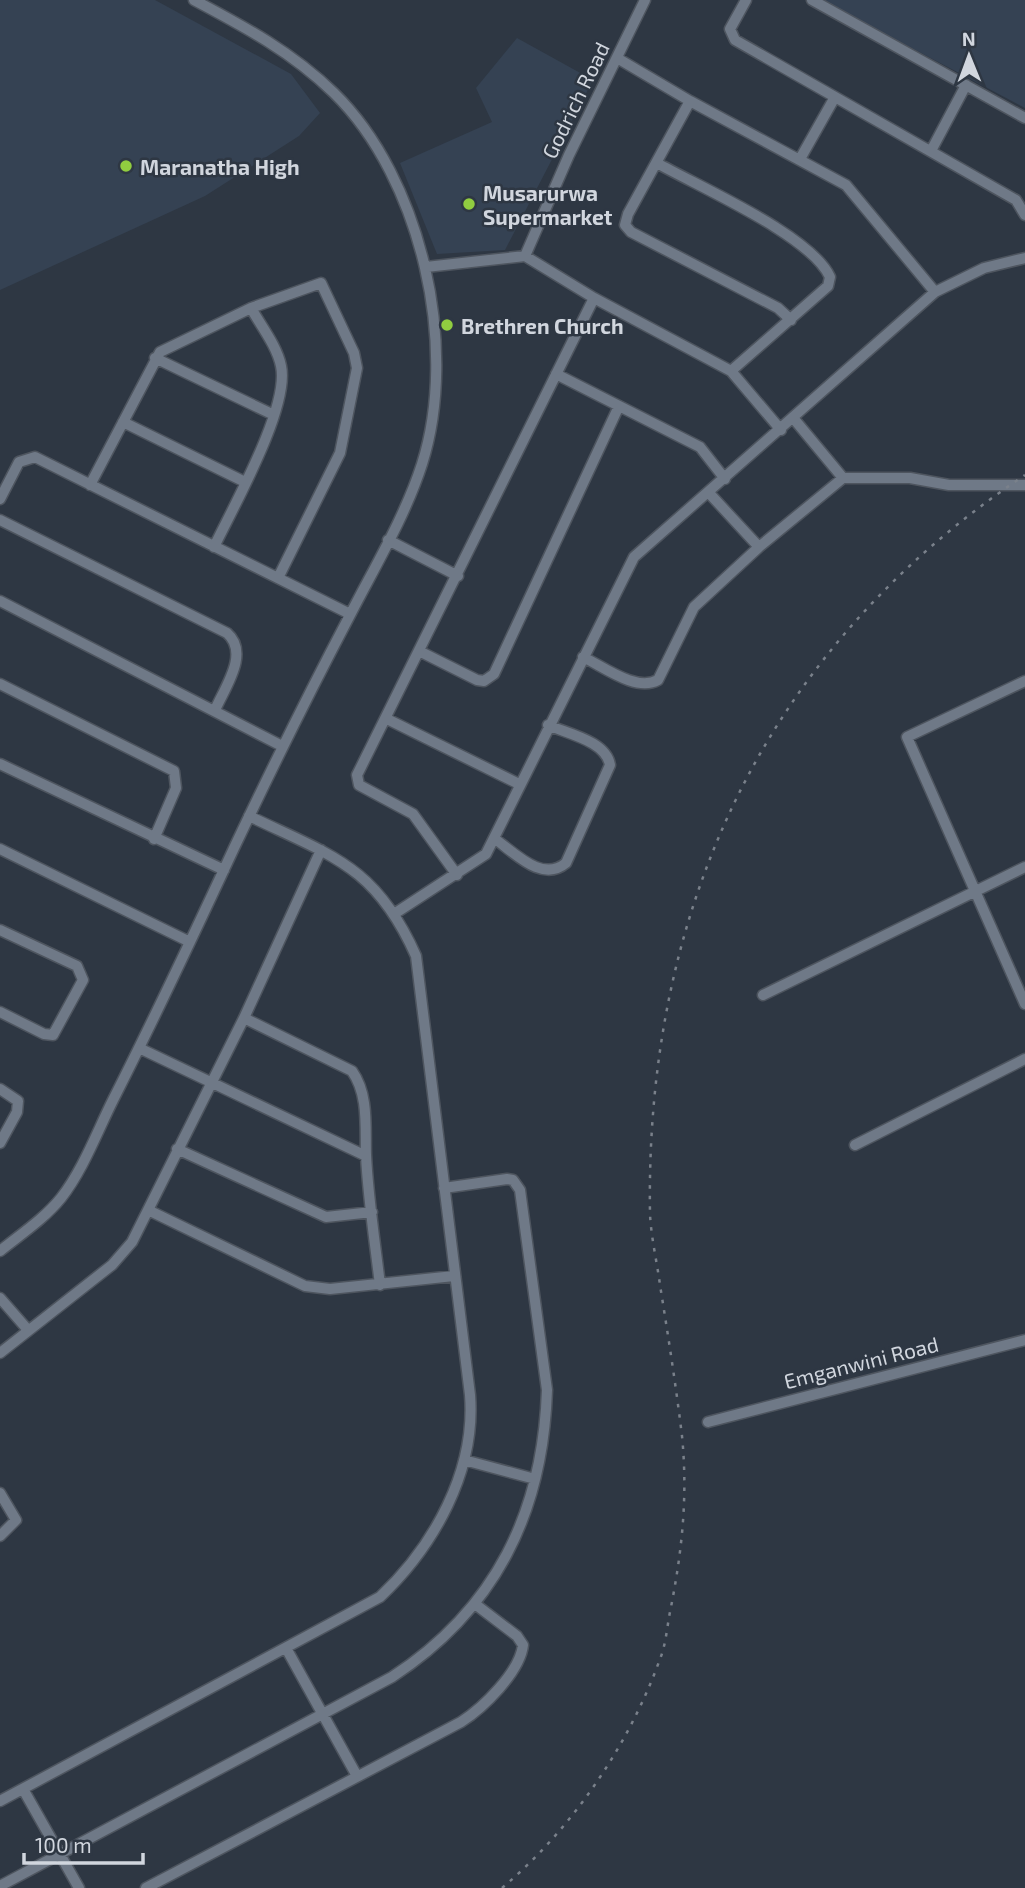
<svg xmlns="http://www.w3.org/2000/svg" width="1025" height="1888" font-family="'Exo 2',sans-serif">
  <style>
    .built { fill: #354253 }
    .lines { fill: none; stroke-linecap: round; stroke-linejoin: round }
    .minor-casing { stroke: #4e555f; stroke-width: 13 }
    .minor { stroke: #6f7987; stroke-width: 10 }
    .rail { stroke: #7a818b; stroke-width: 2.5; stroke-dasharray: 3.5 7; stroke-linecap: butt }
    .poi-dot { fill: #91cd40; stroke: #2e3743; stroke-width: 2.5 }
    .labels { text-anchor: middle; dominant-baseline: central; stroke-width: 5; stroke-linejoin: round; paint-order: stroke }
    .street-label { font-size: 21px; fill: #d1d6de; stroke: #2e3743 }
    .poi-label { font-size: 21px; font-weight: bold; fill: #d1d6de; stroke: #2e3743; text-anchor: start }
  </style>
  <rect width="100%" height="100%" fill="#2e3743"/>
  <path class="built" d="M 0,0 L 155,0 L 291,74 L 320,113 L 299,136 L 205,196 L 0,290 Z
    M 821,0 L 1025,0 L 1025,108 Z
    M 517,38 L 593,80 L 505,250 L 437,254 L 400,163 L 492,122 L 476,88 Z"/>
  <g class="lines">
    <g class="minor-casing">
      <path id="minor" d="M 746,0 L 730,29 L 735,40 L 1016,200 L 1025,215
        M 812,0 L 1025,118
        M 617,58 L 690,101 L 846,185 L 935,292
        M 690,101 L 628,214 L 625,225 L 631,232 L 778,308 L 791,320
        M 932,149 L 966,85
        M 800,159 L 835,97
        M 657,163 C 699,187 811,235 830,277 L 828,286 L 731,371
        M 525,256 L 569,155 L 645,0
        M 426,267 L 525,256 L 594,298 L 731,371 L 781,430
        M 155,358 L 274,415
        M 556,374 L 700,447 L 725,479
        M 123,422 L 245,482
        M 843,478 L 910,478 L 949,485 L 1025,485
        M 90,485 L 160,352 L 251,308 L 321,283 L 354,353 L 357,368 L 340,453 L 278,578
        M 709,493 L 759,547
        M 0,499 L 19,462 L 35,457 L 350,614
        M 0,520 L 227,633 C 250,653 225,687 215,710
        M 388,540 L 458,576
        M 214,547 C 233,507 290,407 281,366 C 277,346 261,326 251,308
        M 0,601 L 282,746
        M 421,652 L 477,680 L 484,681 L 494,674 L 619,406
        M 583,657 C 604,667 636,692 658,680 L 694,607 L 759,547 L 843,478 L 794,419
        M 1025,681 L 907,737 L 1025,1004
        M 0,684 L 174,771 L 176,788 L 154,839
        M 387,719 L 519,784
        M 0,764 L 224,870
        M 495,839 C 515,853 542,883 566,863 L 610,765 C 606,741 568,734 548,725
        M 0,849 L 190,942
        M 457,875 L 413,814 L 359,785 L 357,775 L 594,298
        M 394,914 L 486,854 L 634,557 L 935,292 L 984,268 L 1025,258
        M 0,930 L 77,966 L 83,980 L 53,1035 L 44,1034 L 0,1012
        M 763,995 L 1025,867
        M 244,1018 L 352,1071 C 369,1095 365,1127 366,1155 C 368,1198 375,1242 380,1285
        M 139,1048 L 366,1156
        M 0,1089 L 18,1101 L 17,1112 L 0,1143
        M 855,1145 L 1025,1059
        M 177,1149 L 326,1217 L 372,1212
        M 148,1210 L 305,1286 L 330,1289 L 454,1276
        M 0,1251 C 21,1234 44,1219 61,1198 C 83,1170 97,1132 113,1100 C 155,1017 195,932 234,848 C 271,770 309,693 349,617 C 374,568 405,517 422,464 C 459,348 422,179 334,93 C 292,52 245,27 194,0
        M 0,1298 L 28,1330
        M 0,1353 L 112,1265 L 132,1242 L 244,1018 L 321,850
        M 708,1422 L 1025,1340
        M 464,1460 L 535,1479
        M 0,1493 L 16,1520 L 0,1536
        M 286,1648 L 357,1776
        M 23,1789 L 79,1888
        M 0,1801 L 380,1597 C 434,1546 476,1471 470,1395 L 416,956 C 376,866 332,856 249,816
        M 0,1886 L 392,1677 C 496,1609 543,1512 547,1390 L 520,1190 L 513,1180 L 507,1179 L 444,1188
        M 146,1888 L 461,1722 C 483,1708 520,1672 523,1645 L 517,1636 L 475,1604"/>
    </g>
    <use href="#minor" class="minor"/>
    <path class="rail" d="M 502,1888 C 572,1829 629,1745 660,1659 C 666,1644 667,1627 670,1612 C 682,1552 688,1497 682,1436 C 676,1386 668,1335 660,1285 C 657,1262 651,1237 650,1214 C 645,906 767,647 1025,475"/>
  </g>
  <g class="poi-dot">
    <circle cx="126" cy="166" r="7"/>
    <circle cx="469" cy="204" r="7"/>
    <circle cx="447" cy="325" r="7"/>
  </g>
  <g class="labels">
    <g class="street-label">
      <text transform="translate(575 100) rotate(-64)">Godrich Road</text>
      <text transform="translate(861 1362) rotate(-14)">Emganwini Road</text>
    </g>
    <g class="poi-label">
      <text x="140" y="166">Maranatha High</text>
      <text x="483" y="192">Musarurwa<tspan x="483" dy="24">Supermarket</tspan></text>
      <text x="461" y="325">Brethren Church</text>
    </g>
  </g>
  <g transform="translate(969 56) rotate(359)" stroke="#2e3743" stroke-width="5" paint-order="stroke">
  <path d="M0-5L12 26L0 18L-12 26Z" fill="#d1d6de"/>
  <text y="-10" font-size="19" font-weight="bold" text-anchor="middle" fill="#d1d6de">N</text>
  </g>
  <path d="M24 1853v10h119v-10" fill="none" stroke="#d1d6de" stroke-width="3.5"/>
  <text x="35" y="1853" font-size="21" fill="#d1d6de" stroke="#2e3743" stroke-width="5" paint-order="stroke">100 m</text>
</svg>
